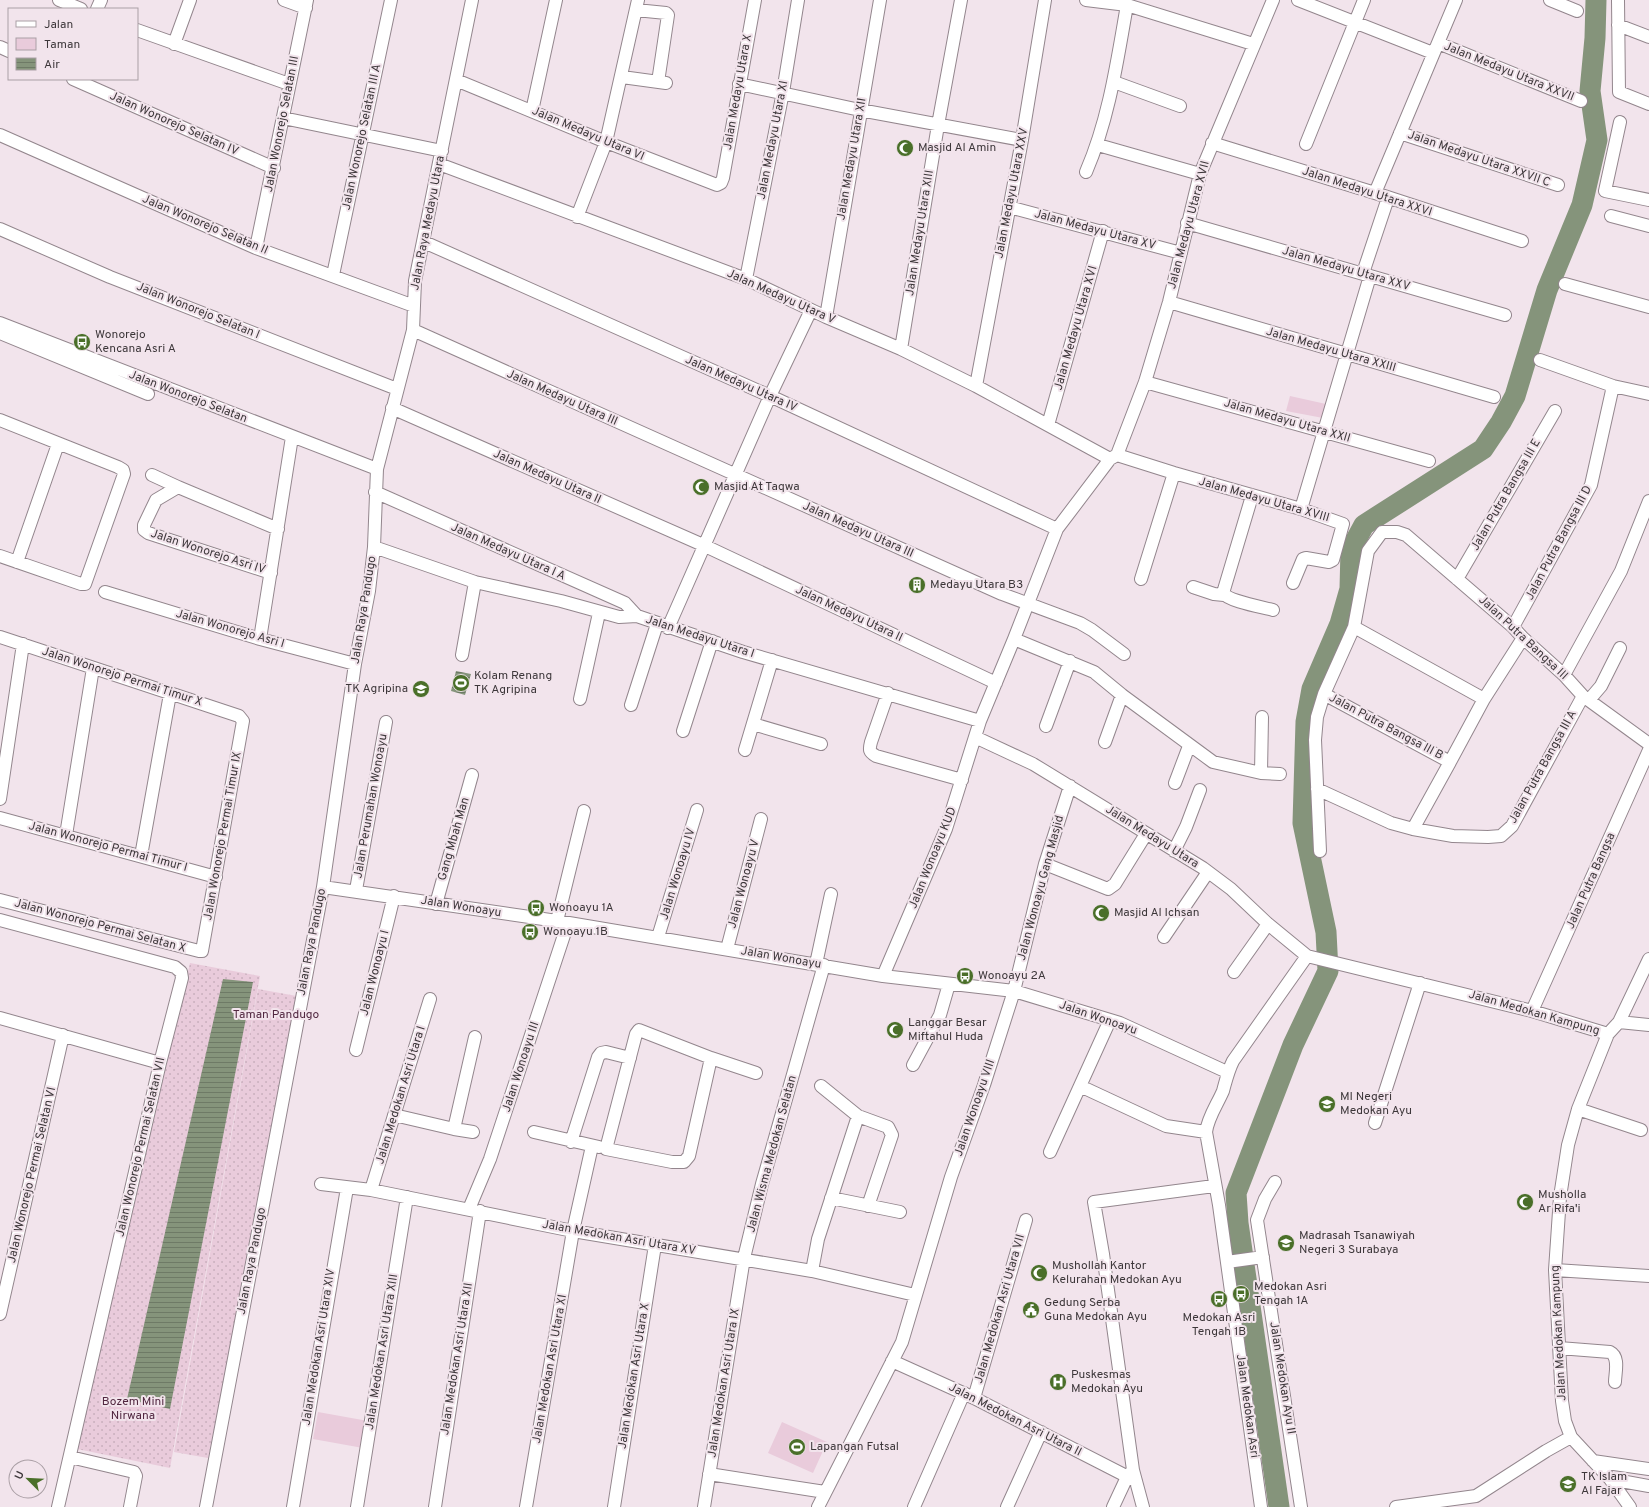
<svg xmlns="http://www.w3.org/2000/svg" width="1649" height="1507" font-family="Overpass,sans-serif">
  <style>
    .green { fill: url(#green-dots) }
    .pitch { fill: #e9cbdb }
    .water { fill: url(#water-rules) }
    .lines { fill: none; stroke-linecap: round; stroke-linejoin: round }
    .river { stroke: #85947b; stroke-width: 21 }
    .minor-casing { stroke: #93868d; stroke-width: 14 }
    .minor { stroke: #fff; stroke-width: 12 }
    .labels { text-anchor: middle; dominant-baseline: central; stroke-width: 4; stroke-linejoin: round; paint-order: stroke }
    .street-label { font-size: 12px; fill: #3d373a; stroke: #f2e4ec }
    .poi-label { font-size: 12px; fill: #3d373a; stroke: #f2e4ec; text-anchor: start }
    .park-label { font-size: 12px; fill: #512740; stroke: #f2e4ec }
  </style>
  <defs>
    <pattern id="green-dots" width="8" height="8" patternUnits="userSpaceOnUse"><rect width="8" height="8" fill="#e9cbdb"/><path d="M2 2h.1M6 6h.1" fill="none" stroke="#c9afbd" stroke-width="1.8" stroke-linecap="round"/></pattern>
    <pattern id="water-rules" width="6" height="5" patternUnits="userSpaceOnUse"><rect width="6" height="5" fill="#85947b"/><path d="M0 2.5h6" fill="none" stroke="#6e7a66"/></pattern>
  </defs>
  <rect width="100%" height="100%" fill="#f2e4ec"/>
  <path class="green" d="M 190,963 L 260,976 L 170,1468 L 77,1449 Z
    M 258,989 L 302,997 L 208,1458 L 174,1452 Z"/>
  <path class="pitch" d="M 1290,396 L 1326,404 L 1323,418 L 1286,411 Z
    M 318,1412 L 368,1421 L 363,1448 L 313,1439 Z
    M 782,1422 L 827,1442 L 813,1473 L 768,1453 Z"/>
  <path class="water" d="M 456,671 L 471,674 L 465,695 L 451,691 Z
    M 223,979 L 253,982 L 170,1409 L 127,1399 Z"/>
  <g class="lines">
    <path class="river" d="M 1279,1507 L 1238,1223 L 1236,1193 L 1293,1045 L 1328,971 L 1326,932 L 1303,823 L 1306,722 L 1312,689 L 1340,624 L 1350,589 L 1351,549 L 1364,525 L 1483,449 L 1501,422 L 1515,396 L 1547,290 L 1582,205 L 1597,140 L 1590,91 L 1595,38 L 1596,0"/>
    <g class="minor-casing">
      <path id="minor" d="M 59,0 L 81,9
        M 284,0 L 306,8
        M 1086,0 L 1127,5 L 1253,44
        M 1298,0 L 1433,53
        M 1550,0 L 1577,11
        M 1618,0 L 1619,92 L 1649,104
        M 97,9 L 101,0
        M 636,10 L 666,13 L 668,15 L 658,82
        M 1618,25 L 1649,37
        M 137,30 L 289,84
        M 1438,43 L 1581,101
        M 174,44 L 190,0
        M 0,47 L 9,51
        M 622,77 L 666,83
        M 73,79 L 274,168
        M 456,80 L 606,142 L 717,185 L 721,183 L 723,178 L 755,0
        M 1114,82 L 1180,106
        M 739,84 L 860,110 L 1022,140
        M 532,111 L 556,0
        M 283,118 L 442,151
        M 1620,122 L 1605,191 L 1649,200
        M 1400,133 L 1558,185
        M 0,135 L 256,248 L 414,306
        M 1212,143 L 1375,193 L 1522,241
        M 1306,144 L 1364,0
        M 1098,145 L 1200,174
        M 439,164 L 746,279 L 826,317 L 901,349 L 976,386 L 1110,459
        M 1086,172 C 1109,119 1117,62 1127,5
        M 1375,193 L 1456,0
        M 1009,207 L 1181,253
        M 1611,216 L 1649,226
        M 577,217 L 606,142 L 638,0
        M 1187,223 L 1505,315
        M 0,229 L 110,277 L 397,389
        M 424,242 L 770,396 L 1057,529
        M 256,248 L 307,0
        M 1363,273 L 1388,198
        M 333,275 L 391,0
        M 746,279 L 783,92 L 798,0
        M 1565,284 L 1649,307
        M 1169,302 L 1494,397
        M 826,317 L 880,0
        M 0,323 L 377,469
        M 413,330 L 1002,594 L 1080,623 L 1092,630 L 1124,654
        M 0,333 L 148,394
        M 901,349 L 938,125 L 961,0
        M 1540,360 L 1613,386 L 1649,394
        M 1145,382 L 1429,461
        M 976,386 L 1022,140 L 1045,0
        M 392,408 L 703,545 L 996,683
        M 0,420 L 118,467 L 123,470 L 124,474 L 85,584 L 81,584 L 0,556
        M 1048,425 L 1103,231
        M 1117,455 L 1145,382 L 1169,302 L 1200,174 L 1273,0
        M 1117,455 L 1174,473 L 1301,509 L 1343,524 L 1333,560 L 1329,562 L 1306,558 L 1303,559 L 1293,583
        M 152,475 L 178,487
        M 375,492 L 625,603 L 637,616
        M 1252,496 L 1223,593 C 1228,601 1262,607 1273,610
        M 1301,509 L 1370,276
        M 374,547 L 475,582 L 561,601 L 619,617 L 637,616 L 743,652 L 980,721
        M 17,562 L 58,444
        M 271,573 L 148,533 L 144,530 L 144,525 L 156,500 L 178,487 L 278,529
        M 1141,579 L 1174,473
        M 1457,579 L 1555,411
        M 1193,587 L 1214,594 L 1224,595
        M 105,592 L 260,639 L 355,664
        M 1354,627 L 1484,699
        M 1513,627 L 1591,485 L 1613,386
        M 668,628 L 770,396 L 811,310
        M 0,637 L 239,716 L 243,721 L 202,951 L 199,951 L 0,900
        M 1523,638 L 1484,699 L 1450,762 L 1324,694 L 1354,627 L 1368,551 L 1382,532 L 1397,532 L 1406,535 L 1513,627 L 1523,638 L 1564,675 L 1583,696 L 1649,744
        M 260,639 L 292,437
        M 1014,639 L 1094,672 L 1122,695 L 1213,762 L 1261,773 L 1280,774
        M 462,655 L 475,582
        M 1564,675 L 1621,571 L 1649,501
        M 888,693 L 871,742 C 869,750 869,752 876,756 L 962,780
        M 580,699 L 599,613
        M 1589,700 L 1601,686 L 1620,648
        M 631,705 L 657,624
        M 753,724 L 821,744
        M 1046,726 L 1070,661
        M 683,731 L 712,641
        M 975,737 L 1033,764 L 1203,868 L 1231,889 L 1268,924 L 1307,956 L 1532,1011 L 1608,1034
        M 1105,742 L 1122,695
        M 745,750 L 772,660
        M 1261,773 L 1262,717
        M 1175,783 L 1189,746
        M 1317,789 L 1391,823 L 1413,829 L 1453,836 L 1488,837 L 1501,836 L 1512,826 L 1583,696
        M 0,799 L 23,644
        M 0,818 L 216,877
        M 1413,829 L 1450,762
        M 66,835 L 93,668
        M 1174,851 L 1186,827 L 1200,790
        M 1320,851 L 1315,740 L 1317,717 L 1324,694
        M 141,856 L 170,694
        M 1045,864 L 1108,889 L 1115,884 L 1146,834
        M 323,887 L 557,921 L 883,976 L 1014,991 L 1120,1023 L 1227,1072
        M 356,890 L 386,722
        M 436,904 L 472,775
        M 0,920 L 175,967 L 181,972 L 182,978 L 160,1063 L 58,1507
        M 557,921 L 584,811
        M 658,937 L 697,810
        M 1164,937 L 1208,872
        M 727,949 L 761,819
        M 816,964 L 831,894
        M 1234,972 L 1268,924
        M 883,976 L 946,829 L 980,721 L 1014,639 L 1057,529 L 1110,459 L 1117,455
        M 1532,1011 L 1649,750
        M 0,1018 L 160,1063
        M 1619,1022 L 1649,1025
        M 356,1050 L 394,896
        M 711,1058 L 689,1156 L 684,1162 L 672,1162 L 606,1149 L 636,1034 L 639,1030 L 711,1058 L 756,1073
        M 913,1065 L 940,1015 L 949,984
        M 821,1086 L 858,1116 L 888,1127 L 892,1135 L 868,1206
        M 1080,1086 L 1166,1126 L 1206,1132
        M 1578,1109 L 1641,1130
        M 394,1115 L 454,1129 L 475,1037
        M 1375,1123 L 1420,983
        M 454,1129 L 473,1132
        M 534,1132 L 599,1147
        M 571,1142 L 598,1057 L 601,1053 L 606,1052 L 630,1058
        M 1050,1152 L 1110,1020
        M 1275,1182 L 1265,1199 L 1257,1220 L 1301,1507
        M 321,1184 L 371,1190 L 573,1231 L 812,1271 L 915,1295
        M 371,1190 L 430,999
        M 831,1198 L 900,1212
        M 469,1209 L 490,1159 L 568,923
        M 1227,1262 L 1263,1257
        M 1555,1270 L 1649,1276
        M 812,1271 L 818,1239 L 858,1116
        M 0,1314 L 63,1035
        M 1559,1348 L 1610,1352 C 1620,1357 1615,1373 1615,1382
        M 892,1361 L 974,1398 L 1136,1481
        M 974,1398 L 1026,1220
        M 70,1457 L 134,1472 L 136,1476 L 130,1507
        M 1593,1461 L 1649,1469
        M 709,1474 L 825,1492
        M 1610,1479 L 1649,1486
        M 206,1507 L 323,887 L 355,664 L 369,591 L 374,547 L 377,469 L 413,330 L 415,281 L 472,0
        M 293,1507 L 347,1188
        M 357,1507 L 407,1197
        M 435,1507 L 480,1211
        M 526,1507 L 573,1231 L 592,1146
        M 614,1507 L 655,1245
        M 704,1507 L 744,1258 L 762,1184 L 824,965
        M 818,1507 L 902,1342 L 951,1177 L 984,1085 L 1014,991 L 1045,864 L 1070,786
        M 914,1507 L 964,1393
        M 1007,1507 L 1041,1432
        M 1113,1507 L 1127,1477 L 1132,1471
        M 1143,1507 L 1133,1470 L 1103,1254 L 1094,1202 L 1214,1186
        M 1261,1507 L 1219,1205 L 1206,1132 C 1208,1117 1217,1105 1223,1091 C 1226,1080 1228,1071 1233,1061 L 1307,956
        M 1396,1507 L 1476,1496 L 1546,1451 L 1571,1437
        M 1630,1507 L 1610,1479 L 1571,1437 L 1565,1421 L 1562,1401 L 1555,1270 L 1560,1197 L 1568,1145 L 1578,1109 L 1608,1034 L 1619,1022 L 1649,959"/>
    </g>
    <use href="#minor" class="minor"/>
  </g>
  <defs>
    <g id="mosque-disc" transform="scale(0.9)"><circle r="9.5" fill="#4a6f29" stroke="#f2e4ec"/><path d="M3.5-4.9A6 6 0 1 0 3.5 4.9A5 5 0 1 1 3.5-4.9Z" fill="#fff"/></g>
    <g id="bus-disc" transform="scale(0.9)"><circle r="9.5" fill="#4a6f29" stroke="#f2e4ec"/><path d="M-5-6H5V4H4V6H2V4H-2V6H-4V4H-5ZM-3.5-4V0h7V-4ZM-3.5 1.2v1.5H-2V1.2ZM2 1.2v1.5H3.5V1.2Z" fill="#fff"/></g>
    <g id="building-disc" transform="scale(0.9)"><circle r="9.5" fill="#4a6f29" stroke="#f2e4ec"/><path d="M-4-6H4V6H1V3H-1V6H-4ZM-2.5-4.3h1.7v1.8h-1.7ZM.8-4.3h1.7v1.8H.8ZM-2.5-1h1.7V.8h-1.7ZM.8-1h1.7V.8H.8Z" fill="#fff"/></g>
    <g id="stadium-disc" transform="scale(0.9)"><circle r="9.5" fill="#4a6f29" stroke="#f2e4ec"/><path d="M0-5a6.5 5 0 1 0 0 10a6.5 5 0 1 0 0-10ZM-3.5-1.8h7v3.6h-7Z" fill="#fff"/></g>
    <g id="school-disc" transform="scale(0.9)"><circle r="9.5" fill="#4a6f29" stroke="#f2e4ec"/><path d="M0-5L7-2L0 1L-7-2ZM-4 1L0 2.5L4 1V4Q0 6-4 4Z" fill="#fff"/></g>
    <g id="civic-disc" transform="scale(0.9)"><circle r="9.5" fill="#4a6f29" stroke="#f2e4ec"/><path d="M-.6-6.5H3V-4.5H.6V-3L4-1V1h2V6H-6V1h2V-1L-.6-3ZM-1.2 2.5V6h2.4V2.5Z" fill="#fff"/></g>
    <g id="hospital-disc" transform="scale(0.9)"><circle r="9.5" fill="#4a6f29" stroke="#f2e4ec"/><path d="M-5-5h3v3.5h4V-5h3V5h-3V1.5h-4V5h-3Z" fill="#fff"/></g>
  </defs>
  <g fill-rule="evenodd">
    <use href="#mosque-disc" x="905" y="148"/>
    <use href="#bus-disc" x="82" y="342"/>
    <use href="#mosque-disc" x="701" y="487"/>
    <use href="#building-disc" x="917" y="585"/>
    <use href="#stadium-disc" x="461" y="683"/>
    <use href="#school-disc" x="421" y="689"/>
    <use href="#bus-disc" x="536" y="908"/>
    <use href="#mosque-disc" x="1101" y="913"/>
    <use href="#bus-disc" x="530" y="932"/>
    <use href="#bus-disc" x="965" y="976"/>
    <use href="#mosque-disc" x="895" y="1030"/>
    <use href="#school-disc" x="1327" y="1104"/>
    <use href="#mosque-disc" x="1525" y="1202"/>
    <use href="#school-disc" x="1286" y="1243"/>
    <use href="#mosque-disc" x="1039" y="1273"/>
    <use href="#bus-disc" x="1241" y="1294"/>
    <use href="#bus-disc" x="1219" y="1299"/>
    <use href="#civic-disc" x="1031" y="1310"/>
    <use href="#hospital-disc" x="1058" y="1382"/>
    <use href="#stadium-disc" x="797" y="1447"/>
    <use href="#school-disc" x="1568" y="1484"/>
  </g>
  <g class="labels">
    <g class="street-label">
      <text transform="translate(1509 72) rotate(22)">Jalan Medayu Utara XXVII</text>
      <text transform="translate(738 92) rotate(-80)">Jalan Medayu Utara X</text>
      <text transform="translate(174 124) rotate(24)">Jalan Wonorejo Selatan IV</text>
      <text transform="translate(282 124) rotate(-79)">Jalan Wonorejo Selatan III</text>
      <text transform="translate(588 134) rotate(23)">Jalan Medayu Utara VI</text>
      <text transform="translate(362 137) rotate(-78)">Jalan Wonorejo Selatan III A</text>
      <text transform="translate(773 140) rotate(-79)">Jalan Medayu Utara XI</text>
      <text transform="translate(852 159) rotate(-80)">Jalan Medayu Utara XII</text>
      <text transform="translate(1479 159) rotate(19)">Jalan Medayu Utara XXVII C</text>
      <text transform="translate(1367 192) rotate(18)">Jalan Medayu Utara XXVI</text>
      <text transform="translate(1012 193) rotate(-79)">Jalan Medayu Utara XXV</text>
      <text transform="translate(428 223) rotate(-79)">Jalan Raya Medayu Utara</text>
      <text transform="translate(205 225) rotate(23)">Jalan Wonorejo Selatan II</text>
      <text transform="translate(1189 225) rotate(-75)">Jalan Medayu Utara XVII</text>
      <text transform="translate(1095 230) rotate(15)">Jalan Medayu Utara XV</text>
      <text transform="translate(920 233) rotate(-81)">Jalan Medayu Utara XIII</text>
      <text transform="translate(1346 269) rotate(16)">Jalan Medayu Utara XXV</text>
      <text transform="translate(781 297) rotate(24)">Jalan Medayu Utara V</text>
      <text transform="translate(198 311) rotate(22)">Jalan Wonorejo Selatan I</text>
      <text transform="translate(1076 328) rotate(-74)">Jalan Medayu Utara XVI</text>
      <text transform="translate(1331 350) rotate(16)">Jalan Medayu Utara XXIII</text>
      <text transform="translate(741 384) rotate(24)">Jalan Medayu Utara IV</text>
      <text transform="translate(188 397) rotate(21)">Jalan Wonorejo Selatan</text>
      <text transform="translate(562 398) rotate(24)">Jalan Medayu Utara III</text>
      <text transform="translate(1287 421) rotate(16)">Jalan Medayu Utara XXII</text>
      <text transform="translate(547 477) rotate(24)">Jalan Medayu Utara II</text>
      <text transform="translate(1506 495) rotate(-60)">Jalan Putra Bangsa III E</text>
      <text transform="translate(1264 500) rotate(16)">Jalan Medayu Utara XVIII</text>
      <text transform="translate(858 530) rotate(24)">Jalan Medayu Utara III</text>
      <text transform="translate(1559 543) rotate(-62)">Jalan Putra Bangsa III D</text>
      <text transform="translate(208 552) rotate(18)">Jalan Wonorejo Asri IV</text>
      <text transform="translate(508 552) rotate(24)">Jalan Medayu Utara I A</text>
      <text transform="translate(364 610) rotate(-81)">Jalan Raya Pandugo</text>
      <text transform="translate(849 614) rotate(25)">Jalan Medayu Utara II</text>
      <text transform="translate(230 629) rotate(16)">Jalan Wonorejo Asri I</text>
      <text transform="translate(700 637) rotate(18)">Jalan Medayu Utara I</text>
      <text transform="translate(1523 638) rotate(43)">Jalan Putra Bangsa III</text>
      <text transform="translate(122 677) rotate(18)">Jalan Wonorejo Permai Timur X</text>
      <text transform="translate(1386 727) rotate(28)">Jalan Putra Bangsa III B</text>
      <text transform="translate(1543 767) rotate(-61)">Jalan Putra Bangsa III A</text>
      <text transform="translate(371 806) rotate(-80)">Jalan Perumahan Wonoayu</text>
      <text transform="translate(223 836) rotate(-80)">Jalan Wonorejo Permai Timur IX</text>
      <text transform="translate(1152 837) rotate(32)">Jalan Medayu Utara</text>
      <text transform="translate(454 839) rotate(-74)">Gang Mbah Man</text>
      <text transform="translate(108 847) rotate(15)">Jalan Wonorejo Permai Timur I</text>
      <text transform="translate(933 858) rotate(-68)">Jalan Wonoayu KUD</text>
      <text transform="translate(678 874) rotate(-73)">Jalan Wonoayu IV</text>
      <text transform="translate(1591 881) rotate(-66)">Jalan Putra Bangsa</text>
      <text transform="translate(744 884) rotate(-75)">Jalan Wonoayu V</text>
      <text transform="translate(1041 888) rotate(-75)">Jalan Wonoayu Gang Masjid</text>
      <text transform="translate(461 907) rotate(9)">Jalan Wonoayu</text>
      <text transform="translate(100 926) rotate(15)">Jalan Wonorejo Permai Selatan X</text>
      <text transform="translate(312 942) rotate(-79)">Jalan Raya Pandugo</text>
      <text transform="translate(781 958) rotate(10)">Jalan Wonoayu</text>
      <text transform="translate(375 973) rotate(-76)">Jalan Wonoayu I</text>
      <text transform="translate(1534 1013) rotate(16)">Jalan Medokan Kampung</text>
      <text transform="translate(1098 1018) rotate(19)">Jalan Wonoayu</text>
      <text transform="translate(521 1067) rotate(-72)">Jalan Wonoayu III</text>
      <text transform="translate(401 1095) rotate(-73)">Jalan Medokan Asri Utara I</text>
      <text transform="translate(975 1108) rotate(-71)">Jalan Wonoayu VIII</text>
      <text transform="translate(141 1147) rotate(-77)">Jalan Wonorejo Permai Selatan VII</text>
      <text transform="translate(772 1154) rotate(-75)">Jalan Wisma Medokan Selatan</text>
      <text transform="translate(32 1175) rotate(-77)">Jalan Wonorejo Permai Selatan VI</text>
      <text transform="translate(619 1238) rotate(10)">Jalan Medokan Asri Utara XV</text>
      <text transform="translate(252 1261) rotate(-79)">Jalan Raya Pandugo</text>
      <text transform="translate(1000 1309) rotate(-74)">Jalan Medokan Asri Utara VII</text>
      <text transform="translate(1559 1333) rotate(-93)">Jalan Medokan Kampung</text>
      <text transform="translate(319 1347) rotate(-81)">Jalan Medokan Asri Utara XIV</text>
      <text transform="translate(382 1352) rotate(-81)">Jalan Medokan Asri Utara XIII</text>
      <text transform="translate(457 1359) rotate(-81)">Jalan Medokan Asri Utara XII</text>
      <text transform="translate(550 1369) rotate(-80)">Jalan Medokan Asri Utara XI</text>
      <text transform="translate(634 1376) rotate(-81)">Jalan Medokan Asri Utara X</text>
      <text transform="translate(1282 1378) rotate(81)">Jalan Medokan Ayu II</text>
      <text transform="translate(724 1383) rotate(-81)">Jalan Medokan Asri Utara IX</text>
      <text transform="translate(1247 1406) rotate(82)">Jalan Medokan Asri</text>
      <text transform="translate(1015 1420) rotate(27)">Jalan Medokan Asri Utara II</text>
    </g>
    <g class="poi-label">
      <text x="918" y="148">Masjid Al Amin</text>
      <text x="95" y="335">Wonorejo<tspan x="95" dy="14">Kencana Asri A</tspan></text>
      <text x="714" y="487">Masjid At Taqwa</text>
      <text x="930" y="585">Medayu Utara B3</text>
      <text x="474" y="676">Kolam Renang<tspan x="474" dy="14">TK Agripina</tspan></text>
      <text x="408" y="689" text-anchor="end">TK Agripina</text>
      <text x="549" y="908">Wonoayu 1A</text>
      <text x="1114" y="913">Masjid Al Ichsan</text>
      <text x="543" y="932">Wonoayu 1B</text>
      <text x="978" y="976">Wonoayu 2A</text>
      <text x="908" y="1023">Langgar Besar<tspan x="908" dy="14">Miftahul Huda</tspan></text>
      <text x="1340" y="1097">MI Negeri<tspan x="1340" dy="14">Medokan Ayu</tspan></text>
      <text x="1538" y="1195">Musholla<tspan x="1538" dy="14">Ar Rifa'i</tspan></text>
      <text x="1299" y="1236">Madrasah Tsanawiyah<tspan x="1299" dy="14">Negeri 3 Surabaya</tspan></text>
      <text x="1052" y="1266">Mushollah Kantor<tspan x="1052" dy="14">Kelurahan Medokan Ayu</tspan></text>
      <text x="1254" y="1287">Medokan Asri<tspan x="1254" dy="14">Tengah 1A</tspan></text>
      <text x="1044" y="1303">Gedung Serba<tspan x="1044" dy="14">Guna Medokan Ayu</tspan></text>
      <text x="1219" y="1318" text-anchor="middle">Medokan Asri<tspan x="1219" dy="14">Tengah 1B</tspan></text>
      <text x="1071" y="1375">Puskesmas<tspan x="1071" dy="14">Medokan Ayu</tspan></text>
      <text x="810" y="1447">Lapangan Futsal</text>
      <text x="1581" y="1477">TK Islam<tspan x="1581" dy="14">Al Fajar</tspan></text>
    </g>
    <g class="park-label">
      <text x="276" y="1015">Taman Pandugo</text>
      <text x="133" y="1402">Bozem Mini<tspan x="133" dy="14">Nirwana</tspan></text>
    </g>
  </g>
  <rect x="8" y="8" width="130" height="72" fill="#f2e4ec" stroke="#aa9fa5"/>
  <rect x="16" y="21" width="20" height="6" fill="#ffffff" stroke="#aa9fa5"/>
  <text x="44" y="28" font-size="12" fill="#3d373a">Jalan</text>
  <rect x="16" y="38" width="20" height="12" fill="#e9cbdb" stroke="#aa9fa5"/>
  <text x="44" y="48" font-size="12" fill="#3d373a">Taman</text>
  <rect x="16" y="58" width="20" height="12" fill="url(#water-rules)" stroke="#aa9fa5"/>
  <text x="44" y="68" font-size="12" fill="#3d373a">Air</text>
  <g transform="translate(28 1479) rotate(294)"><circle r="19" fill="#f2e4ec" stroke="#aa9fa5"/>
  <path d="M0-3L7 15L0 10L-7 15Z" fill="#4a6f29"/>
  <text y="-6" font-size="11" font-weight="bold" text-anchor="middle" fill="#3d373a">U</text>
  </g>
</svg>
